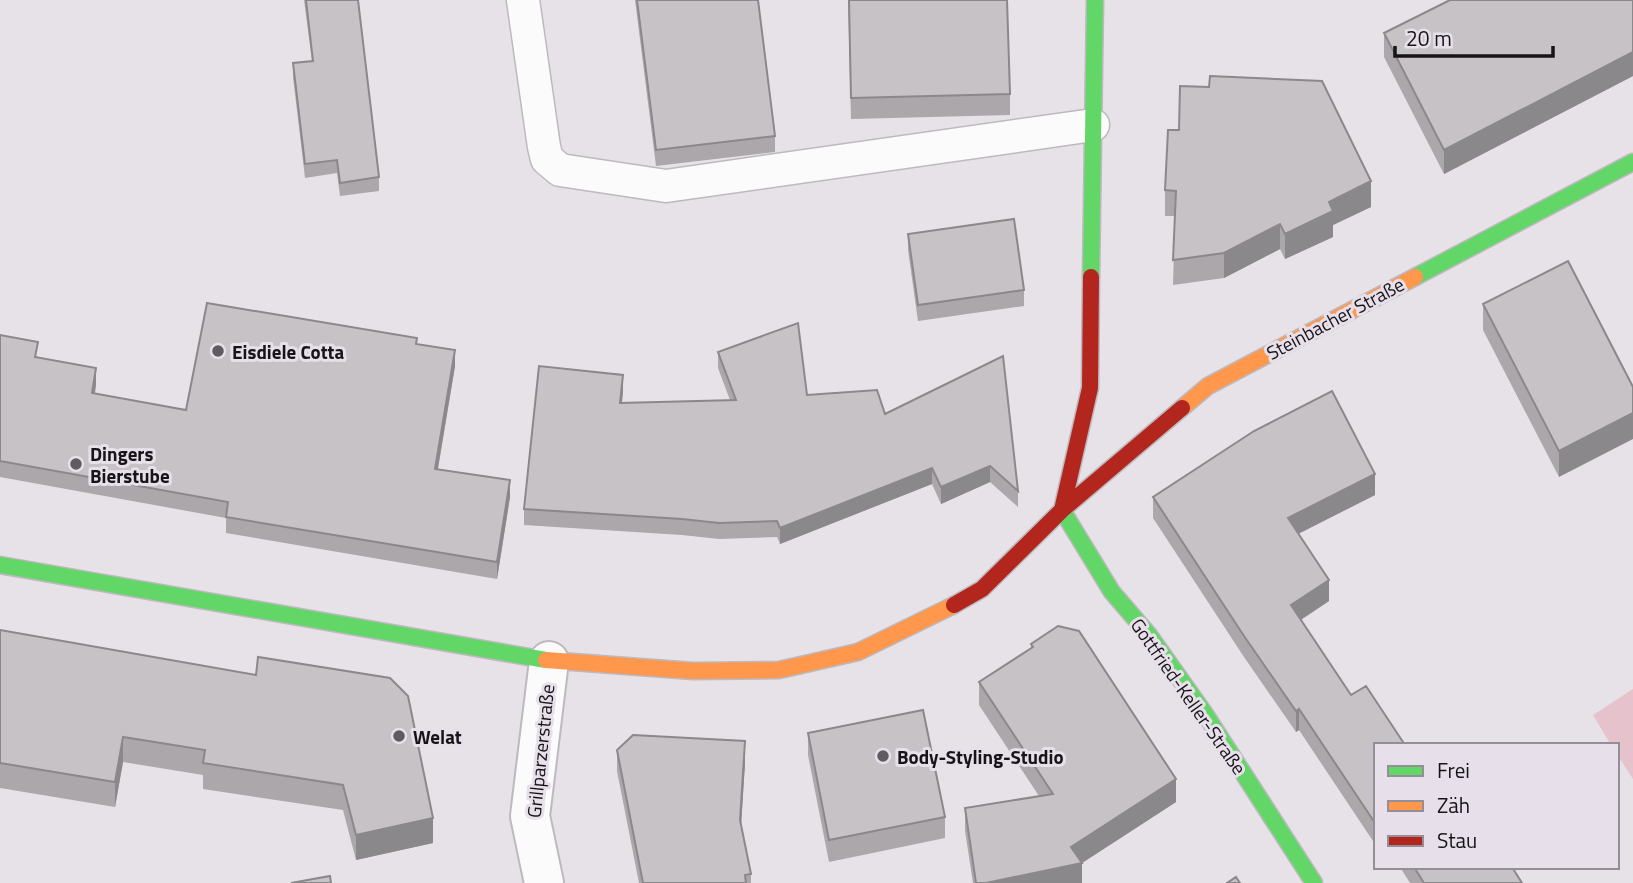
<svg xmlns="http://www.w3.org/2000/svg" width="1633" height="883" font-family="'Titillium Web',sans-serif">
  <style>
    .green { fill: #e6c3cc }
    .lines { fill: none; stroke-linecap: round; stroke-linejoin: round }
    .lane-casing { stroke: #bdb9be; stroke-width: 35 }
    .street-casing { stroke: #bdb9be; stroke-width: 42 }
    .fast-casing { stroke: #bdb9be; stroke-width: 19 }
    .slow-casing { stroke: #bdb9be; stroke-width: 19 }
    .jam-casing { stroke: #bdb9be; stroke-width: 19 }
    .lane { stroke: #fbfbfb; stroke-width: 32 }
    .street { stroke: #fbfbfb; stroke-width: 38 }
    .fast { stroke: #63d668; stroke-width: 16 }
    .slow { stroke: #ff974d; stroke-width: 16 }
    .jam { stroke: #b3261e; stroke-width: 16 }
    .wall { fill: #aba7aa }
    .shaded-wall { fill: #8b888b }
    .building { fill: #c7c2c6; stroke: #8b888b; stroke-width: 2 }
    .poi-dot { fill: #5f5c60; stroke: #e7dfea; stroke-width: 2.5 }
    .labels { text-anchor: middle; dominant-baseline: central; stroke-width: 6; stroke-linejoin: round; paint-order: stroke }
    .street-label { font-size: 19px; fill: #171418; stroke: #e7dfea }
    .poi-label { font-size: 19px; font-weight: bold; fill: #171418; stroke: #e7dfea; text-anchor: start }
  </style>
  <rect width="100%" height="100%" fill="#e6e2e7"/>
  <path class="green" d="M 1633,689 L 1633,779 L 1617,754 L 1617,745 L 1611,745 L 1593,715 Z"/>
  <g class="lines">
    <g class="lane-casing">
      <path id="lane" d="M 523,0 L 544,147 L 547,159 L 560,170 L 666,186 L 1093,125"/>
    </g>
    <g class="street-casing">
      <path id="street" d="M 544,883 L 530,816 L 549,661"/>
    </g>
    <g class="fast-casing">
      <path id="fast" d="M 1091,277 L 1095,0
        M 1415,277 L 1633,162
        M 1062,510 L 1112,592 L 1149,635 L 1205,714 L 1314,883
        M 0,565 L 546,660"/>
    </g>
    <g class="slow-casing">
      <path id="slow" d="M 1182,408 L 1208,386 L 1415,277
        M 546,660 L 693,671 L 779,670 L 858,652 L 954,605"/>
    </g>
    <g class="jam-casing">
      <path id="jam" d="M 1062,510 L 1090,388 L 1091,277
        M 954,605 L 982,589 L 1062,510 L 1182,408"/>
    </g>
    <use href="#lane" class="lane"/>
    <use href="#street" class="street"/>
    <use href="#fast" class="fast"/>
    <use href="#slow" class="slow"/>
    <use href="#jam" class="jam"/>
  </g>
  <path class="wall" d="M 304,0 L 358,0 L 379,177 L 379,191 L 340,196 L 337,173 L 305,178 L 293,77 L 293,63 L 312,61 Z
    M 635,0 L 758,0 L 775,136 L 775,152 L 656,166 Z
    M 848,0 L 1010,94 L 1010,115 L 851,119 Z
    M 1633,0 L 1633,76 L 1444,174 L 1384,57 L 1384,33 Z
    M 1165,190 L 1371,207 L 1333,225 L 1333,237 L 1285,259 L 1280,249 L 1224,278 L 1173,285 L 1175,216 L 1165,216 Z
    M 908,234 L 1024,290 L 1024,306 L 918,321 L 908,250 Z
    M 1483,304 L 1633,387 L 1559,477 L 1483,330 Z
    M 0,335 L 38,357 L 96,384 L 95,394 L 186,410 L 417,344 L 455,366 L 438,469 L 510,497 L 497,579 L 226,533 L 226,518 L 0,477 Z
    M 718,352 L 807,395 L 885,414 L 1003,356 L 1018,491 L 1018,507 L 990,482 L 941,504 L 932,484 L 780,544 L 777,537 L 719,539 L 682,535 L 524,525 L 524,509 L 623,391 L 622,403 L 730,400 L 718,368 Z
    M 1375,495 L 1298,534 L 1329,601 L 1301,620 L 1376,745 L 1375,844 L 1299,730 L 1296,732 L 1244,657 L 1153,518 L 1153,497 Z
    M 0,630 L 256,675 L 433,843 L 356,860 L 343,810 L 203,789 L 203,775 L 123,762 L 115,807 L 0,788 Z
    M 1031,644 L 1176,802 L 1082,863 L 1082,883 L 973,883 L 965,831 L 965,808 L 1039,796 L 979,705 L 979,682 L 1031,648 Z
    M 808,733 L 945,817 L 945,838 L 829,862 L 808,755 Z
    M 617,750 L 745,763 L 741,826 L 751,874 L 751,883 L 639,883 L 617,771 Z
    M 1400,867 L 1512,867 L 1522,883 L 1410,883 Z"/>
  <path class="shaded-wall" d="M 1633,52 L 1633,76 L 1444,174 L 1444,150 Z
    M 1371,181 L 1371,207 L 1333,225 L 1333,237 L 1285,259 L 1285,234 L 1329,202 Z
    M 1280,224 L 1280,249 L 1224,278 L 1224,253 Z
    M 455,350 L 455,366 L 435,485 L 435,469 Z
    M 96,368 L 96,384 L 92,410 L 92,393 Z
    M 623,375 L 623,391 L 620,419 L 620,403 Z
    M 1633,413 L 1633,439 L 1559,477 L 1559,451 Z
    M 990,466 L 990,482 L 941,504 L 941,487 Z
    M 932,468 L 932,484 L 780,544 L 780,528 Z
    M 1375,474 L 1375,495 L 1288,539 L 1288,518 Z
    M 510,480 L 510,497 L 497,579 L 497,562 Z
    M 1329,580 L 1329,601 L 1291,626 L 1291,605 Z
    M 1299,709 L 1299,730 L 1296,732 L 1296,711 Z
    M 123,737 L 123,762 L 115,807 L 115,782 Z
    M 745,741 L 745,763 L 740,842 L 740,820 Z
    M 1176,779 L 1176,802 L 1082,863 L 1082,883 L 986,883 L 1071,847 Z
    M 433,818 L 433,843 L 356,860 L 356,835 Z
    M 1376,822 L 1376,843 L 1375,844 L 1375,823 Z"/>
  <path class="building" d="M 306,0 L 358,0 L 379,177 L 340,183 L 337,160 L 305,164 L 293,63 L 313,61 Z
    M 637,0 L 758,0 L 775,136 L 656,150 Z
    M 849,0 L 1007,0 L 1010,94 L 851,98 Z
    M 1450,0 L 1633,0 L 1633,52 L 1444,150 L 1384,33 Z
    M 1210,76 L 1322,81 L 1371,181 L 1329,202 L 1333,211 L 1285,234 L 1280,224 L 1224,253 L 1173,260 L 1176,191 L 1165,190 L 1168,130 L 1179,130 L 1180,86 L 1209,87 Z
    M 1014,219 L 1024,290 L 918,305 L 908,234 Z
    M 1568,261 L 1633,387 L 1633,413 L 1559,451 L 1483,304 Z
    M 207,303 L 417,338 L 416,344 L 455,350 L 435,469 L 510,480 L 497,562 L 226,517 L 228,502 L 0,461 L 0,335 L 38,342 L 35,357 L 96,368 L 92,393 L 186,410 Z
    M 798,323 L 807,395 L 877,390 L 885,414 L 1003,356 L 1018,491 L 990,466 L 941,487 L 932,468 L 780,528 L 777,521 L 719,523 L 682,519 L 524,509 L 539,366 L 623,375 L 620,403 L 736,400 L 718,352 Z
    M 1332,391 L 1375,474 L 1288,518 L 1329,580 L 1291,605 L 1351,695 L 1366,686 L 1405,745 L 1376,745 L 1376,822 L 1375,823 L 1299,709 L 1296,711 L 1244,636 L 1153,497 L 1254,431 Z
    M 1058,626 L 1079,631 L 1176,779 L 1071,847 L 1082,863 L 986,883 L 976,883 L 965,808 L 1053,794 L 979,682 L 1033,647 L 1031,644 Z
    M 0,630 L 256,675 L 258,657 L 390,678 L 408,696 L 433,818 L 356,835 L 343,785 L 203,763 L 205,750 L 123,737 L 115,782 L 0,763 Z
    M 923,710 L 945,817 L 829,840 L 808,733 Z
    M 633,735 L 745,741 L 740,820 L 751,874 L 745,875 L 746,883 L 643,883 L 617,750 Z
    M 1414,867 L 1512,867 L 1522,883 L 1424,883 Z
    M 330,876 L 331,883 L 291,883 Z
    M 1236,877 L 1240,883 L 1227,883 Z"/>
  <g class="poi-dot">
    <circle cx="218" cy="351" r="7"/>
    <circle cx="76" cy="464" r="7"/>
    <circle cx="399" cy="736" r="7"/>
    <circle cx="883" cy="756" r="7"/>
  </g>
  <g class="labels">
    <g class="street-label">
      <text transform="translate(1335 318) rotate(-28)">Steinbacher Straße</text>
      <text transform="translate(1189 696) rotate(55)">Gottfried-Keller-Straße</text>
      <text transform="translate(540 751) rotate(-84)">Grillparzerstraße</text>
    </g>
    <g class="poi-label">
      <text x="232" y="351">Eisdiele Cotta</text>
      <text x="90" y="453">Dingers<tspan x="90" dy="22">Bierstube</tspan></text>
      <text x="413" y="736">Welat</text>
      <text x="897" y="756">Body-Styling-Studio</text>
    </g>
  </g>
  <rect x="1374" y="743" width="245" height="126" fill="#e7dfea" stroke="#948e96" stroke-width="2"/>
  <rect x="1388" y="766" width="35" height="10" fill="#63d668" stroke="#948e96" stroke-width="2"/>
  <text x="1437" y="778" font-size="21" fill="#171418">Frei</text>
  <rect x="1388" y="801" width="35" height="10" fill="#ff974d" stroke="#948e96" stroke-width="2"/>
  <text x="1437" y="813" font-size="21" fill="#171418">Zäh</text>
  <rect x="1388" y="836" width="35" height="10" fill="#b3261e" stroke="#948e96" stroke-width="2"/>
  <text x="1437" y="848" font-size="21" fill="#171418">Stau</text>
  <path d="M1395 46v10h158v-10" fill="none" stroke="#171418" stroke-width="3.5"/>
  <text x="1406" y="46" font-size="21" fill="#171418" stroke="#e7dfea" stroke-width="5" paint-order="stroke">20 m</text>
</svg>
